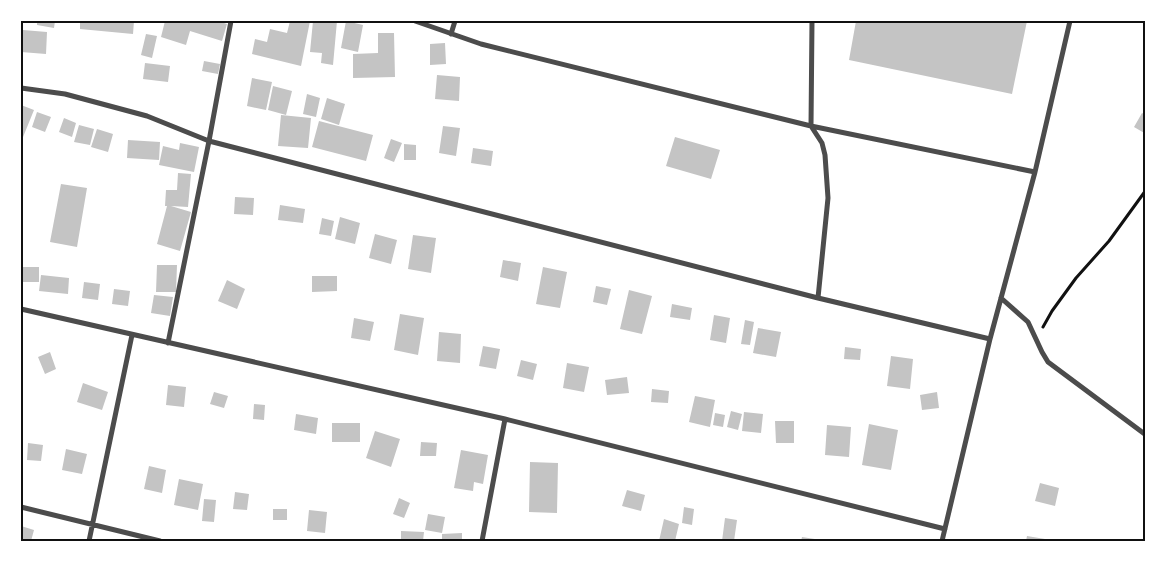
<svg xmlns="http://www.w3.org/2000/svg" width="1167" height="562" font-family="Mulish,sans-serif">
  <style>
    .building { fill: #c4c4c4 }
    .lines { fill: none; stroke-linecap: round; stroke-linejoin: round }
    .path { stroke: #111; stroke-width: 3 }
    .minor { stroke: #4c4c4c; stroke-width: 5 }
    .neatline { fill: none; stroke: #111; stroke-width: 2 }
  </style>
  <rect width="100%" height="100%" fill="#fff"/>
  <path class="building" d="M 37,21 L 55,21 L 54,28 L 37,25 Z
    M 80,21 L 134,21 L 133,34 L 80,29 Z
    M 165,21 L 218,21 L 227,24 L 222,41 L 190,31 L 186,45 L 161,37 Z
    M 290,21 L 310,21 L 301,66 L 252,54 L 255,39 L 267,42 L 270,29 L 287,33 Z
    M 313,21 L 337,21 L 333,65 L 321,63 L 322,53 L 310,52 Z
    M 346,21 L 363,25 L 358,52 L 341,48 Z
    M 856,21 L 1027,21 L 1012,94 L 849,60 Z
    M 23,30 L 47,32 L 46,54 L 21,52 Z
    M 378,33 L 394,33 L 395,77 L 353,78 L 353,54 L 378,53 Z
    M 146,34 L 157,36 L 152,58 L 141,55 Z
    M 445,43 L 446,64 L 430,65 L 430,44 Z
    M 204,61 L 220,64 L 218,74 L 202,71 Z
    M 145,63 L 170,66 L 168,82 L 143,79 Z
    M 437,75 L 460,77 L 459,101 L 435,99 Z
    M 252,78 L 272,82 L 266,110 L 247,106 Z
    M 273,86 L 292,91 L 286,115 L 268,110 Z
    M 307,94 L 320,98 L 316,117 L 303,114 Z
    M 327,98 L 345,104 L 339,125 L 321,119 Z
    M 21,105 L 34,110 L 21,142 Z
    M 37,112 L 51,117 L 45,132 L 32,127 Z
    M 1142,113 L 1146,115 L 1146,134 L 1134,127 Z
    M 281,115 L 311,118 L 308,148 L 278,146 Z
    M 64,118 L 76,123 L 72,137 L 59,132 Z
    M 319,121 L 373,135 L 366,161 L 312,147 Z
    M 79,125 L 94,129 L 90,145 L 74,142 Z
    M 443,126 L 460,128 L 456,156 L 439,153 Z
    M 97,129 L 113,134 L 108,152 L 91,147 Z
    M 675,137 L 720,150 L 711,179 L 666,166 Z
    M 391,139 L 402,143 L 394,162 L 384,158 Z
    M 128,140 L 160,142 L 159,160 L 127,158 Z
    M 180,143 L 199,147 L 194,172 L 159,165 L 163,146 L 179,150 Z
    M 404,144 L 416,145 L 416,160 L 404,160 Z
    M 473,148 L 493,151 L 491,166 L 471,163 Z
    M 178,173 L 191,174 L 188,207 L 171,206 L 191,212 L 180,251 L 157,244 L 167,206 L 165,206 L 166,190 L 177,190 Z
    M 61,184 L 87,188 L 77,247 L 50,242 Z
    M 235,197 L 254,198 L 253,215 L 234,214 Z
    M 280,205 L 305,209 L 303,223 L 278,220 Z
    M 340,217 L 360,223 L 355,244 L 335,239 Z
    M 322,218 L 334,221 L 331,236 L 319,234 Z
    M 375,234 L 397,240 L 391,264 L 369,258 Z
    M 413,235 L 436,238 L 431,273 L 408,269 Z
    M 503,260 L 521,263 L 518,281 L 500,277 Z
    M 157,265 L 177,265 L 176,292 L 156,292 Z
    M 21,267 L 39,267 L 39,282 L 21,282 Z
    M 543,267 L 567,272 L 560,308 L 536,304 Z
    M 41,275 L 69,278 L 68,294 L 39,291 Z
    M 312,276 L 337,276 L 337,291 L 312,292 Z
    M 227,280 L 245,289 L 237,309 L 218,301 Z
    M 84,282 L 100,284 L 98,300 L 82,298 Z
    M 596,286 L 611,289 L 607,305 L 593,302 Z
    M 114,289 L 130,291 L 128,306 L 112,304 Z
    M 629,290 L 652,296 L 642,334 L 620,329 Z
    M 154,295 L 173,297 L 170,316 L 151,313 Z
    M 672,304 L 692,308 L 690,320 L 670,317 Z
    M 400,314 L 424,318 L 418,355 L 394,350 Z
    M 714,315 L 730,318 L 726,343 L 710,340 Z
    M 354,318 L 374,322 L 370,341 L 351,338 Z
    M 745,320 L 754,322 L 750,345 L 741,344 Z
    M 758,328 L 781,332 L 776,357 L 753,353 Z
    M 439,332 L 461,334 L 460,363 L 437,361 Z
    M 483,346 L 500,349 L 496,369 L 479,366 Z
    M 845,347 L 861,349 L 860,360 L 844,359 Z
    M 50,352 L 56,369 L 45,374 L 38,357 Z
    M 891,356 L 913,359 L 910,389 L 887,386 Z
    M 521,360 L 537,364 L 533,380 L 517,376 Z
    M 567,363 L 589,367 L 584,392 L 563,388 Z
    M 627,377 L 629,393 L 607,395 L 605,380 Z
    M 83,383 L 108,392 L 102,410 L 77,402 Z
    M 168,385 L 186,387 L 184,407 L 166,405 Z
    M 652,389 L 669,391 L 668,403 L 651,402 Z
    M 214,392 L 228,396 L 224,408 L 210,404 Z
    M 937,392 L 939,408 L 922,410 L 920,395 Z
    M 695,396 L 715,400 L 710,427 L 689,422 Z
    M 254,404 L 265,405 L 264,420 L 253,419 Z
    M 731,411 L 742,414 L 738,430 L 727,427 Z
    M 744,412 L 763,414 L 761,433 L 742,431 Z
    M 715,413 L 725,415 L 723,427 L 713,425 Z
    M 296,414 L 318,418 L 316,434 L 294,430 Z
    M 775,421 L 794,421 L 794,443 L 776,443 Z
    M 332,423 L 360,423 L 360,442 L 332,442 Z
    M 869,424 L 898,430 L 891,470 L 862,465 Z
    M 827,425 L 851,427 L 849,457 L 825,455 Z
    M 375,431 L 400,439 L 391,467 L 366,458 Z
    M 421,442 L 437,443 L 436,456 L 420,456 Z
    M 28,443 L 43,445 L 41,461 L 27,460 Z
    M 66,449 L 87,454 L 82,474 L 62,470 Z
    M 461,450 L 488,455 L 483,484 L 474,482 L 473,491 L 454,488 Z
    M 530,462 L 558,463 L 557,513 L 529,512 Z
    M 149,466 L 166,470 L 162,493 L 144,489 Z
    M 179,479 L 203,484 L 198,510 L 174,505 Z
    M 1040,483 L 1059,488 L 1055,506 L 1035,501 Z
    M 627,490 L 645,495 L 641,511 L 622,506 Z
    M 235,492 L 249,494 L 247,510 L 233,509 Z
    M 399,498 L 410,503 L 404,518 L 393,514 Z
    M 204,499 L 216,500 L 214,522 L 202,521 Z
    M 684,507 L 694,509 L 692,525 L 682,523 Z
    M 273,509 L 287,509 L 287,520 L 273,520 Z
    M 309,510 L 327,512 L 325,533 L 307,531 Z
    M 428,514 L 445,517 L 442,533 L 425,530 Z
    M 725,518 L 737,520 L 734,541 L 722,541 Z
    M 664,519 L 679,524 L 675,541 L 659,541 Z
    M 21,526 L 34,530 L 31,541 L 21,541 Z
    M 401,531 L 424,532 L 423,541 L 401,541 Z
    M 462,533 L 462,541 L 442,541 L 442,534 Z
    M 1027,536 L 1045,539 L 1044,541 L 1026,541 Z
    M 802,537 L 821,540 L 821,541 L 801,541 Z"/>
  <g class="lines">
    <path class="path" d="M 1043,327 L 1052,311 L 1076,278 L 1109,241 L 1146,190"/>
    <path class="minor" d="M 415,21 L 481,44 L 811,126 L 1035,172
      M 812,21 L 811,126 L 822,143 L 825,155 L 828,198 L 818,298
      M 451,34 L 455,21
      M 21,88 L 65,94 L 147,116 L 209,141 L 818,298 L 990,339
      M 1001,298 L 1028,322 L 1042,352 L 1048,362 L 1146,435
      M 21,309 L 505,419 L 945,529
      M 168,343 L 209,141 L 231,21
      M 21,507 L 160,541
      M 89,541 L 132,335
      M 482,541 L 505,419
      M 942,541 L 990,339 L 1035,172 L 1070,21"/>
  </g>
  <rect width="1167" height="562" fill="none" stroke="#ffffff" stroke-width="45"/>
  <rect x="22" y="22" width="1122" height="518" class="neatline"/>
</svg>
